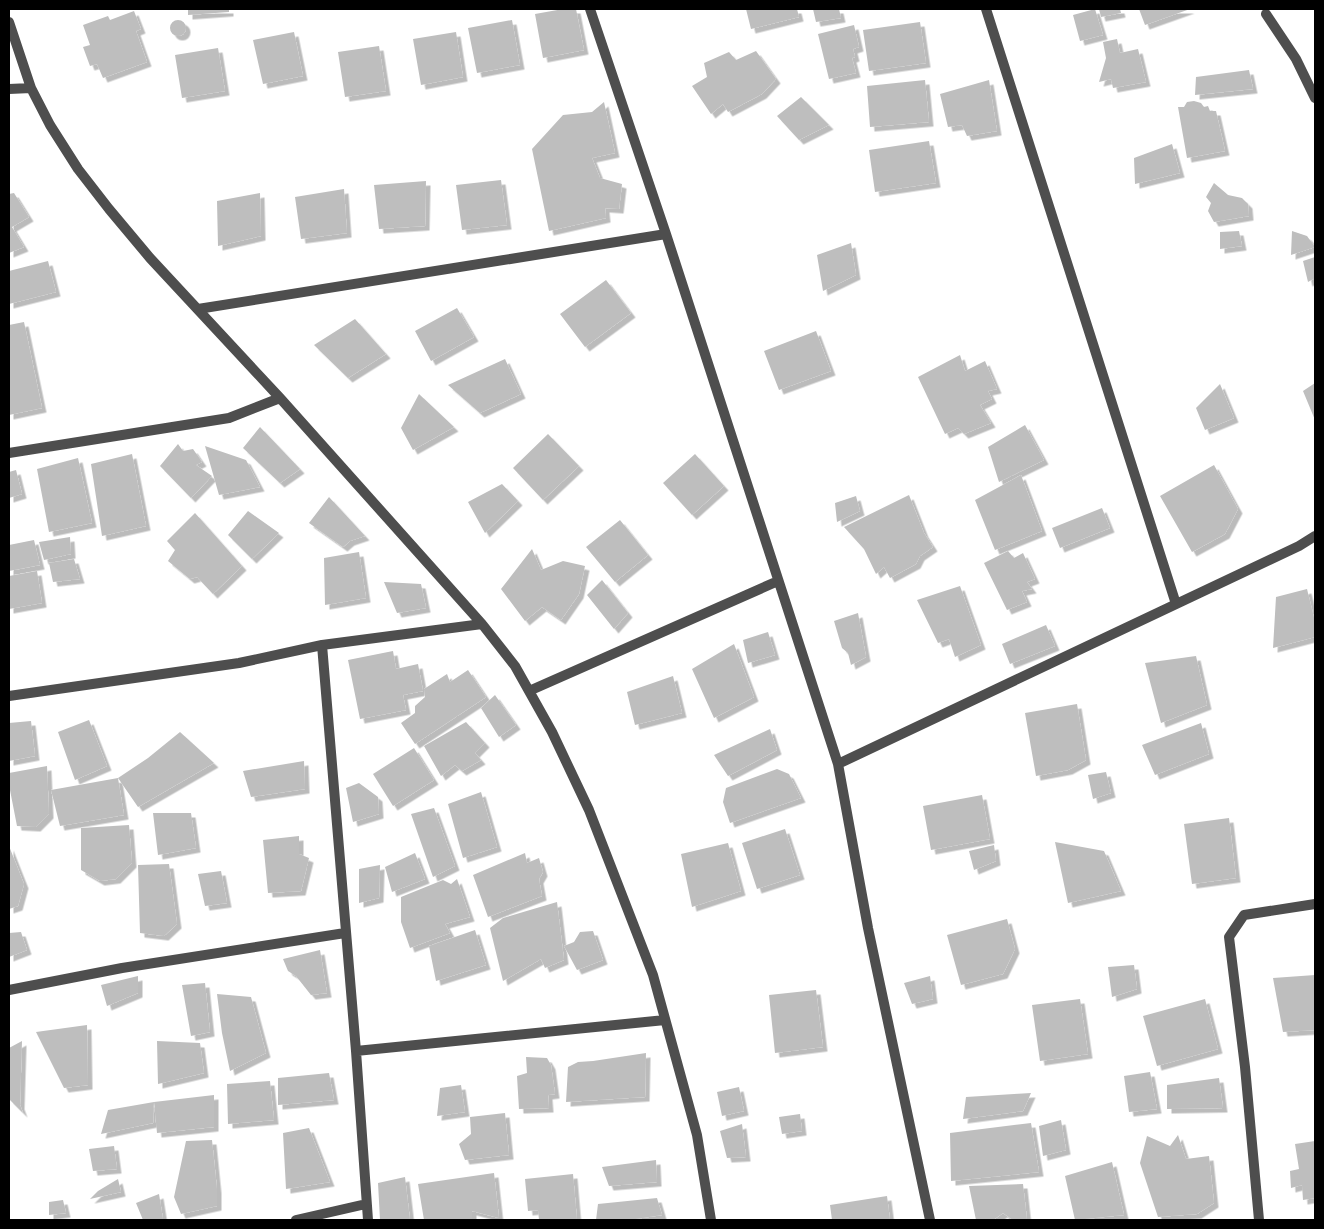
<svg xmlns="http://www.w3.org/2000/svg" width="1324" height="1229" font-family="'Asap Condensed',sans-serif">
  <style>
    .building { fill: #bebebe; filter: url(#shadow) }
    .lines { fill: none; stroke-linecap: round; stroke-linejoin: round }
    .street { stroke: #4e4e4e; stroke-width: 10 }
  </style>
  <defs>
    <filter id="shadow"><feDropShadow dx="4.5" dy="4.5" stdDeviation="0" flood-color="#0004"/></filter>
  </defs>
  <rect width="100%" height="100%" fill="#fff"/>
  <path class="building" d="M 188,9 L 229,9 L 229,12 L 188,15 Z
    M 563,9 L 576,9 L 584,50 L 543,58 L 535,14 Z
    M 746,9 L 797,9 L 799,17 L 751,29 Z
    M 813,9 L 839,9 L 841,18 L 816,22 Z
    M 1095,9 L 1103,35 L 1080,41 L 1073,15 Z
    M 1099,9 L 1120,9 L 1121,13 L 1101,17 Z
    M 1139,9 L 1190,9 L 1145,25 Z
    M 134,11 L 141,29 L 136,31 L 147,62 L 103,78 L 97,64 L 90,66 L 83,47 L 90,45 L 83,25 L 108,16 L 110,20 Z
    M170 28a8 8 0 1 1 16 0a8 8 0 1 1-16 0Z
    M 512,20 L 520,65 L 477,73 L 468,28 Z
    M 920,22 L 926,63 L 869,71 L 863,30 Z
    M 854,25 L 859,47 L 853,49 L 855,57 L 852,58 L 856,73 L 829,79 L 818,34 Z
    M 294,32 L 303,76 L 263,84 L 253,40 Z
    M 456,32 L 463,77 L 421,85 L 413,39 Z
    M 1117,39 L 1120,53 L 1138,49 L 1146,82 L 1113,88 L 1111,79 L 1099,82 L 1106,58 L 1103,42 Z
    M 379,46 L 386,91 L 345,97 L 338,52 Z
    M 218,48 L 225,91 L 182,98 L 175,55 Z
    M 756,51 L 776,79 L 762,94 L 728,112 L 723,104 L 711,114 L 692,86 L 707,77 L 704,63 L 729,52 L 736,60 Z
    M 1249,70 L 1253,89 L 1195,95 L 1196,77 Z
    M 925,80 L 929,122 L 870,127 L 867,86 Z
    M 989,80 L 997,131 L 967,136 L 962,125 L 948,127 L 940,94 Z
    M 801,97 L 829,125 L 799,140 L 777,116 Z
    M 1194,101 L 1201,103 L 1204,107 L 1208,106 L 1210,111 L 1216,111 L 1225,151 L 1187,158 L 1178,107 L 1184,107 L 1187,102 Z
    M 604,102 L 615,153 L 592,158 L 600,178 L 622,184 L 619,209 L 605,208 L 606,218 L 549,231 L 532,149 L 563,115 L 592,112 Z
    M 929,141 L 936,183 L 875,192 L 869,150 Z
    M 1172,144 L 1180,173 L 1135,184 L 1134,158 Z
    M 501,180 L 507,225 L 462,230 L 456,185 Z
    M 426,181 L 425,226 L 379,229 L 374,185 Z
    M 1214,183 L 1228,195 L 1242,198 L 1248,204 L 1249,216 L 1214,222 L 1208,211 L 1211,203 L 1206,197 Z
    M 344,189 L 347,233 L 301,239 L 295,197 Z
    M 14,193 L 29,217 L 12,227 L 24,247 L 9,253 L 9,194 Z
    M 260,193 L 261,236 L 218,246 L 217,201 Z
    M 1239,231 L 1242,246 L 1220,249 L 1220,232 Z
    M 1292,231 L 1307,236 L 1315,247 L 1291,255 Z
    M 851,243 L 856,275 L 823,291 L 817,255 Z
    M 1315,257 L 1315,278 L 1308,282 L 1303,261 Z
    M 48,261 L 56,292 L 9,304 L 9,271 Z
    M 606,280 L 631,313 L 585,347 L 560,314 Z
    M 457,308 L 474,337 L 431,361 L 415,331 Z
    M 355,319 L 386,354 L 348,378 L 314,345 Z
    M 24,322 L 42,408 L 9,415 L 9,325 Z
    M 816,331 L 831,371 L 779,390 L 764,351 Z
    M 960,355 L 965,371 L 985,361 L 997,389 L 988,391 L 992,399 L 980,405 L 991,423 L 964,434 L 958,428 L 945,434 L 918,377 Z
    M 505,359 L 521,394 L 480,413 L 448,385 Z
    M 1315,383 L 1315,420 L 1303,391 Z
    M 1220,384 L 1234,418 L 1205,430 L 1196,408 Z
    M 419,394 L 454,427 L 413,450 L 401,428 Z
    M 1025,425 L 1044,460 L 999,482 L 988,447 Z
    M 260,427 L 300,469 L 280,483 L 243,448 Z
    M 548,434 L 579,466 L 543,500 L 513,468 Z
    M 178,444 L 183,451 L 193,449 L 202,462 L 196,465 L 212,476 L 191,498 L 160,466 Z
    M 205,446 L 246,460 L 260,487 L 219,495 Z
    M 132,454 L 146,526 L 102,536 L 91,464 Z
    M 695,454 L 724,486 L 692,515 L 663,483 Z
    M 78,458 L 92,523 L 49,532 L 37,469 Z
    M 1214,465 L 1238,509 L 1225,534 L 1192,552 L 1160,496 Z
    M 16,470 L 22,494 L 9,498 L 9,472 Z
    M 1021,475 L 1042,531 L 995,550 L 975,500 Z
    M 502,484 L 518,501 L 485,533 L 468,502 Z
    M 909,495 L 924,533 L 933,547 L 920,556 L 916,564 L 890,578 L 884,567 L 876,574 L 864,549 L 844,527 Z
    M 856,496 L 860,511 L 837,522 L 835,503 Z
    M 329,497 L 365,536 L 350,541 L 343,547 L 309,523 Z
    M 1102,508 L 1110,528 L 1060,548 L 1052,528 Z
    M 248,511 L 279,533 L 252,559 L 228,535 Z
    M 195,513 L 242,566 L 213,594 L 197,577 L 190,579 L 168,561 L 175,550 L 167,541 Z
    M 620,520 L 648,555 L 615,582 L 586,547 Z
    M 70,537 L 71,554 L 44,560 L 39,542 Z
    M 34,540 L 40,565 L 9,571 L 9,545 Z
    M 532,549 L 541,570 L 563,561 L 585,566 L 579,594 L 561,620 L 542,607 L 525,621 L 501,589 Z
    M 1008,551 L 1014,558 L 1023,553 L 1035,579 L 1027,582 L 1032,589 L 1022,591 L 1027,602 L 1007,610 L 984,563 Z
    M 359,552 L 366,598 L 325,605 L 324,558 Z
    M 74,559 L 80,579 L 53,582 L 49,563 Z
    M 37,571 L 42,603 L 9,609 L 9,576 Z
    M 602,580 L 628,613 L 614,629 L 587,595 Z
    M 384,582 L 421,584 L 426,608 L 397,613 Z
    M 960,586 L 981,645 L 955,657 L 949,639 L 938,643 L 917,600 Z
    M 1307,589 L 1315,622 L 1315,637 L 1273,648 L 1276,597 Z
    M 858,613 L 866,657 L 851,665 L 848,653 L 842,648 L 834,621 Z
    M 1046,625 L 1055,646 L 1010,664 L 1002,644 Z
    M 768,632 L 775,655 L 748,663 L 743,640 Z
    M 734,644 L 754,697 L 714,718 L 692,669 Z
    M 393,651 L 396,669 L 418,664 L 423,691 L 403,695 L 406,710 L 360,719 L 348,660 Z
    M 1196,656 L 1207,705 L 1161,723 L 1145,663 Z
    M 468,670 L 486,697 L 415,744 L 401,723 L 415,713 L 415,706 L 425,697 L 424,689 L 447,674 L 450,682 Z
    M 673,676 L 682,713 L 635,725 L 627,692 Z
    M 495,695 L 516,725 L 499,737 L 481,708 Z
    M 1077,704 L 1086,760 L 1068,770 L 1036,776 L 1025,713 Z
    M 89,720 L 107,766 L 75,780 L 58,732 Z
    M 31,721 L 35,756 L 9,761 L 9,723 Z
    M 466,722 L 485,743 L 475,753 L 481,760 L 462,771 L 455,765 L 441,776 L 424,746 Z
    M 1201,723 L 1209,754 L 1155,775 L 1142,745 Z
    M 770,729 L 777,750 L 728,776 L 714,755 Z
    M 180,732 L 214,763 L 138,807 L 118,778 L 148,758 Z
    M 414,748 L 434,780 L 393,806 L 373,774 Z
    M 304,761 L 305,789 L 251,797 L 243,771 Z
    M 47,766 L 49,814 L 36,827 L 17,826 L 9,785 L 9,773 Z
    M 777,769 L 789,774 L 801,798 L 730,823 L 723,802 L 726,788 Z
    M 1106,772 L 1111,793 L 1093,799 L 1088,775 Z
    M 118,778 L 124,815 L 60,826 L 51,790 Z
    M 359,783 L 378,797 L 379,814 L 353,822 L 346,788 Z
    M 481,792 L 497,847 L 463,858 L 448,804 Z
    M 982,795 L 990,839 L 931,850 L 923,806 Z
    M 434,808 L 455,866 L 433,877 L 411,814 Z
    M 153,813 L 191,813 L 196,848 L 158,855 Z
    M 1229,818 L 1236,878 L 1192,884 L 1184,824 Z
    M 129,825 L 132,863 L 116,879 L 100,881 L 81,870 L 81,828 Z
    M 785,829 L 800,875 L 757,889 L 742,843 Z
    M 299,836 L 299,854 L 309,858 L 301,891 L 268,893 L 263,840 Z
    M 1055,842 L 1104,851 L 1121,891 L 1068,903 Z
    M 728,843 L 741,891 L 692,907 L 681,854 Z
    M 994,845 L 996,861 L 974,870 L 969,851 Z
    M 9,846 L 24,884 L 18,906 L 9,909 Z
    M 415,853 L 425,879 L 392,892 L 385,867 Z
    M 525,853 L 527,863 L 539,858 L 543,872 L 539,879 L 542,896 L 488,917 L 473,875 Z
    M 169,864 L 177,924 L 164,936 L 140,933 L 138,865 Z
    M 380,865 L 379,898 L 359,903 L 359,869 Z
    M 221,871 L 227,903 L 205,906 L 198,874 Z
    M 457,879 L 470,917 L 445,924 L 450,933 L 410,948 L 401,922 L 401,897 L 443,880 L 451,884 Z
    M 557,902 L 564,960 L 545,968 L 541,959 L 503,981 L 490,928 L 503,918 Z
    M 1007,919 L 1015,949 L 1003,974 L 961,985 L 947,935 Z
    M 475,930 L 486,965 L 436,981 L 429,946 Z
    M 593,931 L 603,960 L 577,970 L 564,946 L 574,942 L 580,932 Z
    M 21,932 L 27,950 L 9,957 L 9,933 Z
    M 320,950 L 327,993 L 311,995 L 296,976 L 288,971 L 283,959 Z
    M 1134,965 L 1137,989 L 1112,997 L 1108,967 Z
    M 1315,975 L 1315,1030 L 1283,1032 L 1273,978 Z
    M 138,976 L 138,993 L 107,1006 L 101,985 Z
    M 930,976 L 933,999 L 912,1004 L 904,983 Z
    M 205,983 L 210,1032 L 191,1036 L 182,985 Z
    M 816,990 L 823,1047 L 775,1053 L 769,995 Z
    M 217,994 L 251,997 L 266,1053 L 230,1071 L 222,1033 Z
    M 1080,999 L 1088,1054 L 1040,1061 L 1032,1005 Z
    M 1205,999 L 1218,1049 L 1157,1066 L 1143,1016 Z
    M 87,1025 L 88,1085 L 64,1088 L 36,1032 Z
    M 22,1041 L 20,1105 L 23,1113 L 9,1099 L 9,1048 Z
    M 157,1041 L 200,1043 L 204,1073 L 158,1084 Z
    M 646,1053 L 645,1097 L 566,1102 L 568,1067 L 578,1062 L 593,1061 Z
    M 526,1057 L 547,1058 L 551,1065 L 555,1094 L 548,1095 L 549,1108 L 519,1109 L 517,1076 L 527,1073 Z
    M 1150,1072 L 1157,1109 L 1129,1112 L 1124,1076 Z
    M 329,1073 L 334,1100 L 278,1105 L 278,1078 Z
    M 1219,1078 L 1223,1108 L 1167,1109 L 1167,1085 Z
    M 270,1081 L 274,1120 L 228,1124 L 227,1084 Z
    M 461,1085 L 465,1112 L 437,1116 L 440,1088 Z
    M 739,1087 L 744,1111 L 722,1116 L 717,1092 Z
    M 1031,1093 L 1023,1111 L 963,1119 L 966,1097 Z
    M 214,1095 L 214,1127 L 157,1133 L 154,1102 Z
    M 154,1102 L 153,1123 L 101,1134 L 108,1110 Z
    M 505,1113 L 509,1155 L 465,1160 L 459,1144 L 471,1134 L 470,1117 Z
    M 800,1114 L 802,1131 L 782,1134 L 779,1117 Z
    M 1061,1120 L 1066,1150 L 1043,1156 L 1039,1126 Z
    M 1031,1123 L 1039,1172 L 951,1181 L 950,1133 Z
    M 742,1124 L 746,1157 L 727,1158 L 720,1131 Z
    M 309,1128 L 330,1182 L 286,1189 L 283,1133 Z
    M 1178,1135 L 1186,1159 L 1209,1156 L 1214,1203 L 1197,1214 L 1158,1217 L 1140,1163 L 1147,1136 L 1170,1146 Z
    M 212,1140 L 217,1189 L 217,1206 L 181,1214 L 174,1197 L 186,1141 Z
    M 1315,1141 L 1315,1198 L 1303,1200 L 1302,1185 L 1291,1188 L 1290,1171 L 1299,1169 L 1295,1144 Z
    M 114,1146 L 117,1169 L 93,1171 L 89,1149 Z
    M 656,1160 L 657,1182 L 609,1186 L 602,1167 Z
    M 1112,1162 L 1124,1215 L 1075,1220 L 1065,1176 Z
    M 494,1173 L 499,1218 L 472,1211 L 472,1220 L 424,1220 L 418,1184 Z
    M 573,1174 L 577,1220 L 539,1220 L 538,1210 L 528,1211 L 525,1179 Z
    M 405,1177 L 410,1220 L 380,1220 L 378,1183 Z
    M 118,1179 L 121,1192 L 90,1199 L 98,1191 Z
    M 1023,1184 L 1027,1220 L 1013,1220 L 1003,1213 L 993,1220 L 976,1220 L 969,1186 Z
    M 159,1194 L 163,1219 L 143,1220 L 136,1203 Z
    M 887,1196 L 890,1220 L 832,1220 L 830,1205 Z
    M 657,1198 L 662,1215 L 629,1220 L 596,1220 L 598,1204 Z
    M 63,1200 L 66,1213 L 49,1215 L 49,1202 Z"/>
  <g class="lines">
    <path class="street" d="M 590,9 L 666,234 L 838,764 L 868,928 L 930,1220
      M 986,9 L 1176,604
      M 1266,14 L 1296,59 L 1315,98
      M 9,22 L 31,88 L 50,125 L 78,169 L 109,209 L 150,258 L 280,398 L 482,624 L 515,666 L 552,732 L 589,810 L 653,975 L 697,1135 L 711,1220
      M 9,89 L 31,88
      M 198,309 L 666,234
      M 9,453 L 229,418 L 280,398
      M 529,691 L 778,581
      M 9,696 L 239,663 L 322,645
      M 838,764 L 1299,546 L 1315,536
      M 9,990 L 122,968 L 345,933
      M 356,1051 L 665,1020
      M 296,1220 L 366,1204
      M 368,1220 L 356,1051 L 322,645 L 482,624
      M 1259,1220 L 1245,1067 L 1229,937 L 1244,915 L 1315,904"/>
  </g>
  <rect width="1324" height="1229" fill="none" stroke="#000000" stroke-width="20"/>
</svg>
